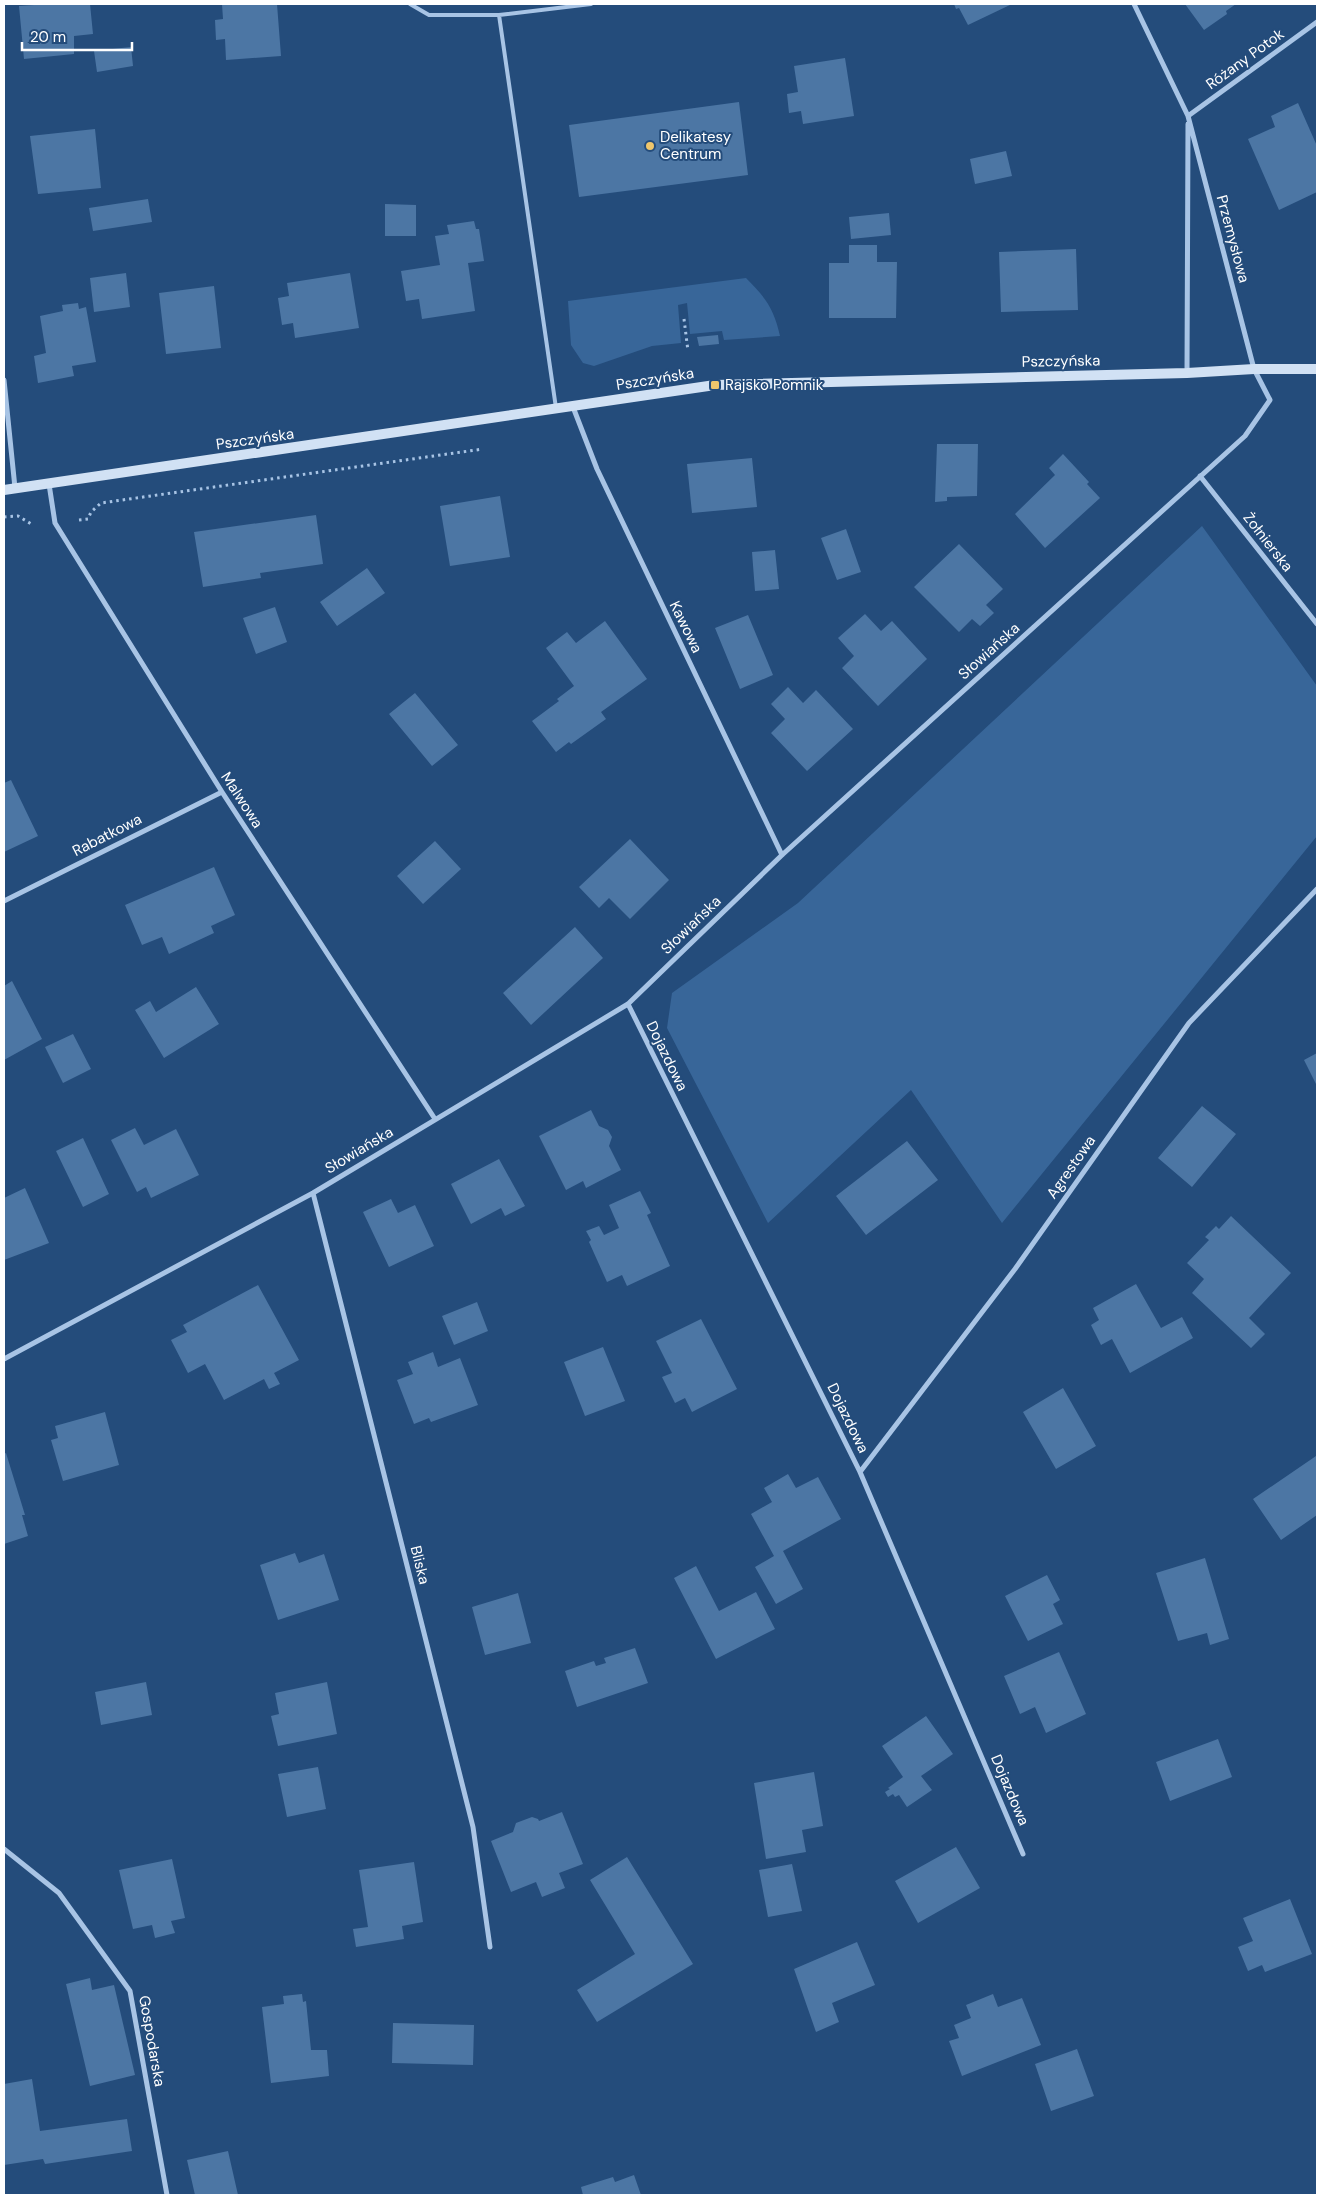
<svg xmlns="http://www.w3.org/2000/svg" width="1321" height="2199" font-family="'DM Sans',sans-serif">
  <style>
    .green { fill: #386699 }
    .building { fill: #4c76a4 }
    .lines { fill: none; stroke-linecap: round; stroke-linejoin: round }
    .path { stroke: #a8c4e5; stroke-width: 3; stroke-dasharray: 2.5 4; stroke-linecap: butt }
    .lane { stroke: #a8c4e5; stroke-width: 4 }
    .street { stroke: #a8c4e5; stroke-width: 5 }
    .secondary { stroke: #d1e1f4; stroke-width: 10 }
    .poi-dot { fill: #efc66c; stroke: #244c7b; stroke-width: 2 }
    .labels { text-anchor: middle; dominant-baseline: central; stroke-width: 4; stroke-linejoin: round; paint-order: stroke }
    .street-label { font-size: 15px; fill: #fff; stroke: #244c7b }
    .poi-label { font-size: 15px; fill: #fff; stroke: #244c7b; text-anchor: start }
  </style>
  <rect width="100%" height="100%" fill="#244c7b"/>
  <path class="green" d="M 746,278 C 766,298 774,309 780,336 L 724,340 L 722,331 L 690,334 L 687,303 L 678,305 L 681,343 L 652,346 L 594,366 L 583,363 L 571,345 L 568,301 Z
    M 1202,526 L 1317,686 L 1317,836 L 1002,1223 L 911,1090 L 768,1223 L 667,1028 L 672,993 L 798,903 Z"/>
  <path class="building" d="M 49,4 L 90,4 L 93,34 L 74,36 L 74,54 L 24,59 L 19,6 Z
    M 222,4 L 277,4 L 281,56 L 226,60 L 225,39 L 216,40 L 215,20 L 223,19 Z
    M 954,4 L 1012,4 L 968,25 L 959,8 L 956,9 Z
    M 1185,4 L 1236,4 L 1226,11 L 1227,14 L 1204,30 Z
    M 131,47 L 133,66 L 97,72 L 94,51 Z
    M 845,58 L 854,116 L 803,124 L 801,111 L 789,113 L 787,94 L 798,92 L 794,66 Z
    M 739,102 L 748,175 L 579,197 L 569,125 Z
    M 1298,103 L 1317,146 L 1317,192 L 1279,210 L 1248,139 L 1275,127 L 1271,116 Z
    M 95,129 L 101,188 L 38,194 L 30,136 Z
    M 1006,151 L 1012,176 L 975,184 L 970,159 Z
    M 148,199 L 152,222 L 93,231 L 89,208 Z
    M 385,204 L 416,205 L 416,236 L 385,236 Z
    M 889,213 L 891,235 L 851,239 L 849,217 Z
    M 474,221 L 476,229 L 479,229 L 484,261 L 468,263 L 475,311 L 422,319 L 419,299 L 406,301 L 401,271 L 440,265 L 435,236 L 449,234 L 447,225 Z
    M 849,245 L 877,245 L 877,262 L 897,262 L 896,318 L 829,318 L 829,263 L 849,263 Z
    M 1076,249 L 1078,310 L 1001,312 L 999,252 Z
    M 126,273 L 130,307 L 94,312 L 90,278 Z
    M 350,273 L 359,328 L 295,338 L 293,323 L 282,325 L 278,298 L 289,296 L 287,283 Z
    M 214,286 L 221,348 L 166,354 L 159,293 Z
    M 78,303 L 79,309 L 86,307 L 96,362 L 72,366 L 74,376 L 38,383 L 34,356 L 46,353 L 40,316 L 63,311 L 62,305 Z
    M 718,335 L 719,344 L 699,346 L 697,337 Z
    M 937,444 L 978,444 L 977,496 L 947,497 L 947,501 L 935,502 Z
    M 1063,454 L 1089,482 L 1087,484 L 1100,498 L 1045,548 L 1015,514 L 1055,475 L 1049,468 Z
    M 752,458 L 757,507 L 692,513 L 687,464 Z
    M 500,496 L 510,557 L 450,566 L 440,506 Z
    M 316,515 L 323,564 L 260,573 L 261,578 L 203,587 L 194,532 Z
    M 846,529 L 861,572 L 837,580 L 821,538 Z
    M 959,544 L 1003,589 L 986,605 L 994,613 L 980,626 L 972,619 L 959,632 L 914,587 Z
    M 775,550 L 779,589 L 755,591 L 752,552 Z
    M 367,568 L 385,593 L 337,626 L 320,602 Z
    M 275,607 L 287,642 L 256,654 L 243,618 Z
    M 865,614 L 881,631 L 892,621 L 927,659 L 878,706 L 842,668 L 854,656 L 838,638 Z
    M 748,615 L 773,675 L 740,689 L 715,628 Z
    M 605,621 L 647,679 L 601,712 L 606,719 L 571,744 L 569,742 L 556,752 L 532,721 L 559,701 L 557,699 L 574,686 L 546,648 L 567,632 L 576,643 Z
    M 788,687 L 803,703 L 816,690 L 853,729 L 807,771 L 771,733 L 785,719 L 771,704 Z
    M 415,693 L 458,745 L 432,766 L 389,714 Z
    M 11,780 L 38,836 L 4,852 L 4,783 Z
    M 630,839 L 669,880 L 630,919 L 609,898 L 599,908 L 579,887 Z
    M 435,841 L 461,869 L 423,904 L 397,876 Z
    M 214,867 L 235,915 L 211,926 L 214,933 L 169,954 L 162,937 L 142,945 L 125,905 Z
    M 575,927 L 603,958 L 531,1025 L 503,993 Z
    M 12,981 L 42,1039 L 4,1060 L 4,986 Z
    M 196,987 L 219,1024 L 164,1058 L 135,1010 L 150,1001 L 156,1012 Z
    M 73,1034 L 91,1069 L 63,1083 L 45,1047 Z
    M 1317,1053 L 1317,1086 L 1304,1060 Z
    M 1202,1106 L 1236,1134 L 1192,1187 L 1158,1158 Z
    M 591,1110 L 599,1126 L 608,1130 L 612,1137 L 609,1146 L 621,1170 L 586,1188 L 583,1181 L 566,1190 L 539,1136 Z
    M 135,1128 L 144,1145 L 176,1129 L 199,1175 L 151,1198 L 146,1187 L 137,1192 L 111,1140 Z
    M 83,1138 L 109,1194 L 83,1207 L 56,1151 Z
    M 907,1141 L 938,1180 L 866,1235 L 836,1196 Z
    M 499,1159 L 525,1206 L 505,1216 L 501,1208 L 471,1224 L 451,1184 Z
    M 25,1188 L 49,1243 L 4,1260 L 4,1198 Z
    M 640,1191 L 651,1213 L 647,1215 L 670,1266 L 627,1286 L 622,1275 L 607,1282 L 589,1242 L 591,1240 L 586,1231 L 599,1226 L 604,1235 L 619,1228 L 609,1205 Z
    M 391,1199 L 398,1213 L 415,1205 L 434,1246 L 389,1267 L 363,1212 Z
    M 1231,1216 L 1291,1273 L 1249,1318 L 1265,1334 L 1251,1348 L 1192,1293 L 1204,1279 L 1187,1263 L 1209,1240 L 1205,1237 L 1216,1226 L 1219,1229 Z
    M 1136,1284 L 1161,1328 L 1182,1317 L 1193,1338 L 1130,1373 L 1112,1339 L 1101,1345 L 1091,1325 L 1099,1320 L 1093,1308 Z
    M 258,1285 L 299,1360 L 274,1373 L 280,1384 L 269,1389 L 264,1379 L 224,1400 L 205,1364 L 188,1373 L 171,1340 L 187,1332 L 183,1325 Z
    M 477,1302 L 488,1331 L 454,1345 L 442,1316 Z
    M 701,1319 L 737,1389 L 692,1412 L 685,1398 L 675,1403 L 662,1377 L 672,1373 L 656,1341 Z
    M 603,1347 L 625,1401 L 585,1416 L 564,1362 Z
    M 433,1352 L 438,1367 L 460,1358 L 478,1405 L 431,1422 L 429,1418 L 414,1424 L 397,1380 L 413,1374 L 408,1362 Z
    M 1063,1388 L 1096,1446 L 1056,1469 L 1023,1412 Z
    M 105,1412 L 119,1465 L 63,1481 L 51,1440 L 58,1438 L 55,1426 Z
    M 6,1453 L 25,1515 L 22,1515 L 28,1536 L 4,1544 L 4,1454 Z
    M 1316,1456 L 1317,1458 L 1317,1515 L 1281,1540 L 1253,1499 Z
    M 788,1474 L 796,1488 L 818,1477 L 841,1519 L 783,1551 L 803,1589 L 776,1604 L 755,1567 L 774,1556 L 751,1514 L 772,1502 L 764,1488 Z
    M 295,1553 L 299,1563 L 324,1554 L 339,1600 L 278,1620 L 260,1565 Z
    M 1205,1558 L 1229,1639 L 1210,1645 L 1207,1633 L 1178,1641 L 1156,1573 Z
    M 696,1566 L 719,1611 L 756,1592 L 775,1629 L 716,1659 L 674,1578 Z
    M 1047,1575 L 1060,1600 L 1053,1604 L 1063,1624 L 1028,1641 L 1005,1596 Z
    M 518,1593 L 531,1643 L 485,1655 L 472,1607 Z
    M 635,1648 L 648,1683 L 577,1707 L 565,1671 L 594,1661 L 596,1666 L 606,1663 L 604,1658 Z
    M 1059,1652 L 1086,1714 L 1046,1733 L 1035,1707 L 1020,1714 L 1004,1676 Z
    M 146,1682 L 152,1715 L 101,1725 L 95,1692 Z
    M 327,1682 L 337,1734 L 278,1746 L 271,1716 L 279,1714 L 275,1693 Z
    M 926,1716 L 953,1754 L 921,1776 L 932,1790 L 907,1807 L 899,1795 L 895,1797 L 893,1794 L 888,1797 L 885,1792 L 890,1789 L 888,1788 L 903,1777 L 882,1746 Z
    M 1218,1739 L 1232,1777 L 1170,1801 L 1156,1762 Z
    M 318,1767 L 326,1809 L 287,1817 L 278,1774 Z
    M 814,1772 L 823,1826 L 802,1830 L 806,1852 L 766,1859 L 754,1783 Z
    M 562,1812 L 583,1864 L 559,1873 L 565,1888 L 542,1897 L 536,1882 L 511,1892 L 491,1841 L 513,1832 L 516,1823 L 532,1817 L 538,1819 L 539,1821 Z
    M 956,1847 L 980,1888 L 918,1923 L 895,1881 Z
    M 627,1857 L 693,1964 L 597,2022 L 577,1990 L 635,1954 L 590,1880 Z
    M 172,1859 L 185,1918 L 171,1921 L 175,1933 L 155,1938 L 152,1925 L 133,1929 L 119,1870 Z
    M 414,1862 L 423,1922 L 402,1926 L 404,1939 L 356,1947 L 353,1929 L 368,1927 L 359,1870 Z
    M 792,1864 L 802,1911 L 768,1917 L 759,1870 Z
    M 1290,1899 L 1312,1954 L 1265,1972 L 1262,1965 L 1248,1971 L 1238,1947 L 1253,1941 L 1243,1918 Z
    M 857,1942 L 875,1985 L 832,2003 L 839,2022 L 816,2032 L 794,1969 Z
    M 90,1978 L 92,1990 L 114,1985 L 135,2075 L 90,2086 L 66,1984 Z
    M 302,1994 L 303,2002 L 306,2001 L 311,2050 L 327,2050 L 329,2076 L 271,2083 L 262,2007 L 284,2004 L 283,1996 Z
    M 993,1994 L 998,2007 L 1022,1998 L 1041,2045 L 962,2076 L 949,2041 L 959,2038 L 954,2025 L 971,2018 L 966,2005 Z
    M 393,2023 L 474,2025 L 473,2065 L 392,2063 Z
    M 1077,2049 L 1094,2096 L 1051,2111 L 1035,2064 Z
    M 32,2079 L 40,2131 L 127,2119 L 132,2151 L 45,2164 L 43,2159 L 4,2165 L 4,2084 Z
    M 228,2151 L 238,2195 L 195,2195 L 187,2160 Z
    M 634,2175 L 641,2195 L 583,2195 L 581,2187 L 613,2177 L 615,2182 Z"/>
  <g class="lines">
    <path class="path" d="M 684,319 L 688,351
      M 4,517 L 18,516 L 33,525
      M 79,520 L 88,519 L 91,512 L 101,503 L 483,449"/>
    <path class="lane" d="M 410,4 L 429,15 L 499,15
      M 556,408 L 499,15 L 591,4"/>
    <path class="street" d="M 1188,116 L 1317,22
      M 1187,373 L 1188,124
      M 4,380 L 15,488
      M 573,407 L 597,469 L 782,855
      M 1200,476 L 1317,624
      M 49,484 L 55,523 L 222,792 L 435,1119
      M 4,901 L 222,792
      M 628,1004 L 860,1472 L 1023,1854
      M 313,1193 L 473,1827 L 490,1947
      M 4,1359 L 313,1193 L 628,1004 L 782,855 L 1245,436 L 1270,400 L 1254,369 L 1188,116 L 1134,4
      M 860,1472 L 1015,1269 L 1189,1023 L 1317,889
      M 4,1849 L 59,1893 L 130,1991 L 167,2195"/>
    <path class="secondary" d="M 4,490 L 715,385 L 1187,373 L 1254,369 L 1317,369"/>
  </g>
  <g class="poi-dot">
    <circle cx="650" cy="146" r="5"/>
    <rect x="710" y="380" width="10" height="10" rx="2.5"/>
  </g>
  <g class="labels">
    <g class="street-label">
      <text transform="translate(1245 59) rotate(-36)">Różany Potok</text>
      <text transform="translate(1233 239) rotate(75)">Przemysłowa</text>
      <text transform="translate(1061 361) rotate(-1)">Pszczyńska</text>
      <text transform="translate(655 379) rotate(-9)">Pszczyńska</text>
      <text transform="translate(255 439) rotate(-8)">Pszczyńska</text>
      <text transform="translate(1268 542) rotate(52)">Żołnierska</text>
      <text transform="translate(686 627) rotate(64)">Kawowa</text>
      <text transform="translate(989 651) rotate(-42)">Słowiańska</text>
      <text transform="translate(242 800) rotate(57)">Malwowa</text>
      <text transform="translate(107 835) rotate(-27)">Rabatkowa</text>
      <text transform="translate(691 925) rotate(-44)">Słowiańska</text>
      <text transform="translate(667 1056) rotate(64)">Dojazdowa</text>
      <text transform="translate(359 1150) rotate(-31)">Słowiańska</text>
      <text transform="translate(1071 1167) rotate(-55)">Agrestowa</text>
      <text transform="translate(848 1418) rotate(64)">Dojazdowa</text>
      <text transform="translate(420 1565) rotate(76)">Bliska</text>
      <text transform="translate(1010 1790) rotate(67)">Dojazdowa</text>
      <text transform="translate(152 2041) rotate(80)">Gospodarska</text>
    </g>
    <g class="poi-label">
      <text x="660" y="137">Delikatesy<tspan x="660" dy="17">Centrum</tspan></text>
      <text x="725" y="385">Rajsko Pomnik</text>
    </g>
  </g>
  <rect width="1321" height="2199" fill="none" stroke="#ffffff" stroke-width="10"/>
  <path d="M22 42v8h110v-8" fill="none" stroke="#ffffff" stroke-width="2.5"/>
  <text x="30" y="42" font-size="15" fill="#ffffff" stroke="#244c7b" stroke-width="4" paint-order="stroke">20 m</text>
</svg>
